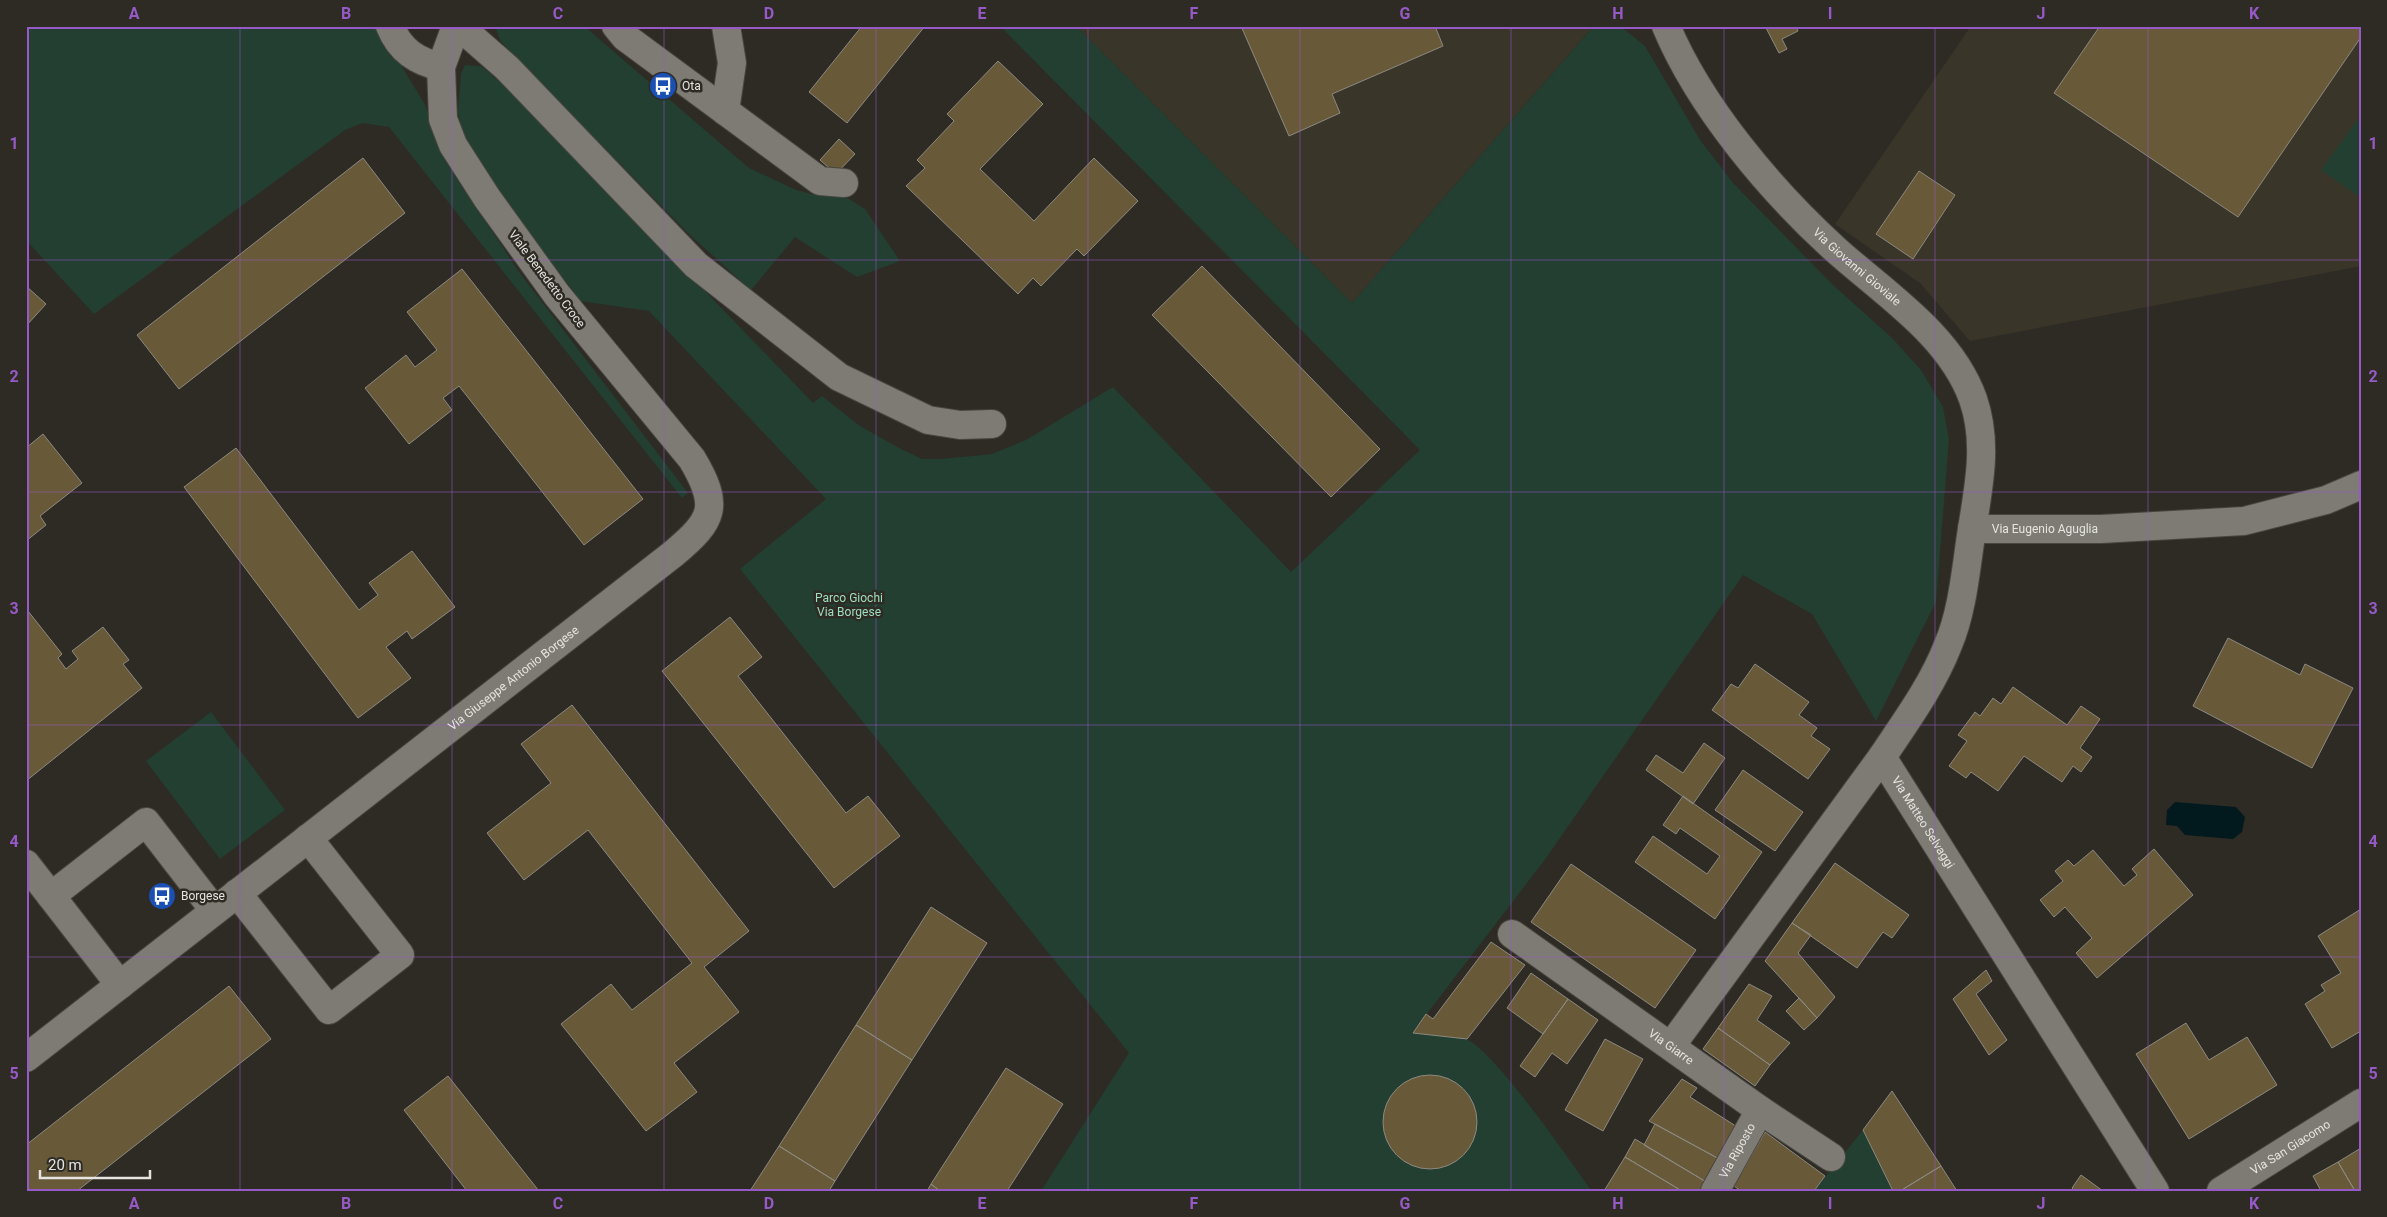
<svg xmlns="http://www.w3.org/2000/svg" width="2387" height="1217" font-family="Roboto,sans-serif">
  <style>
    .built { fill: #3a3529 }
    .green { fill: #223f31 }
    .water { fill: #021a1d }
    .building { fill: #685a39; stroke: #8c8982 }
    .lines { fill: none; stroke-linecap: round; stroke-linejoin: round }
    .street-casing { stroke: #484640; stroke-width: 30 }
    .street { stroke: #7e7b74; stroke-width: 28 }
    .grid { fill: none; stroke: #965ac7; stroke-width: 1; stroke-opacity: 0.55 }
    .labels { text-anchor: middle; dominant-baseline: central; stroke-width: 5; stroke-linejoin: round; paint-order: stroke }
    .poi-label { font-size: 12px; fill: #e5e4e0; stroke: #2e2b25; text-anchor: start }
    .street-label { font-size: 12px; fill: #e5e4e0; stroke: #2e2b25 }
    .park-label { font-size: 12px; fill: #9ddfbd; stroke: #2e2b25 }
    .neatline { fill: none; stroke: #965ac7; stroke-width: 2 }
    .grid-label { font-size: 16px; text-anchor: middle; font-weight: bold; fill: #965ac7 }
  </style>
  <rect width="100%" height="100%" fill="#2e2b25"/>
  <path class="built" d="M 1076,26 L 1594,26 L 1352,303 Z
    M 1971,26 L 2361,26 L 2361,266 L 1970,341 L 1920,283 L 1835,224 Z"/>
  <path class="green" d="M 26,26 L 377,26 L 424,103 L 452,171 L 519,272 L 688,493 L 682,498 L 389,127 L 362,123 L 345,130 L 94,314 L 26,240 Z
    M 495,26 L 584,26 L 749,168 L 796,190 L 819,196 L 832,195 L 849,199 L 865,209 L 900,261 L 857,277 L 795,237 L 751,290 L 690,235 L 512,54 L 500,40 Z
    M 1000,26 L 1076,26 L 1352,303 L 1594,26 L 1620,26 L 1645,46 L 1700,140 L 1734,184 L 1833,285 L 1892,338 L 1921,370 L 1943,407 L 1949,439 L 1936,602 L 1876,721 L 1812,614 L 1743,575 L 1546,858 L 1413,1032 C 1430,1036 1450,1032 1466,1039 C 1496,1052 1569,1160 1592,1191 L 1041,1191 L 1129,1053 L 740,569 L 826,499 L 649,311 L 580,301 L 479,164 L 462,130 L 458,112 L 461,74 L 465,65 L 481,66 L 520,99 L 813,403 L 822,396 L 860,426 L 899,448 L 922,459 L 942,459 L 992,454 L 1026,440 L 1113,387 L 1291,572 L 1420,450 Z
    M 2361,115 L 2361,198 L 2321,170 Z
    M 211,712 L 285,810 L 220,859 L 146,761 Z
    M 1863,1130 L 1893,1191 L 1814,1191 Z"/>
  <path class="water" d="M 2175,802 L 2236,807 L 2245,817 L 2242,832 L 2233,839 L 2185,835 L 2177,826 L 2166,825 L 2167,810 Z"/>
  <path class="building" d="M 862,26 L 925,26 L 847,123 L 809,92 Z
    M 1241,26 L 1435,26 L 1443,46 L 1332,94 L 1340,113 L 1289,136 Z
    M 1765,26 L 1796,26 L 1798,31 L 1782,39 L 1787,49 L 1779,53 Z
    M 2100,26 L 2361,26 L 2361,37 L 2238,217 L 2054,93 Z
    M 998,61 L 1043,104 L 980,169 L 1034,221 L 1094,158 L 1138,201 L 1084,256 L 1077,249 L 1041,286 L 1033,278 L 1018,294 L 906,186 L 925,168 L 917,160 L 954,121 L 947,114 Z
    M 839,139 L 855,154 L 836,174 L 820,160 Z
    M 363,158 L 405,213 L 179,389 L 137,335 Z
    M 1919,171 L 1955,195 L 1913,259 L 1876,234 Z
    M 1202,266 L 1380,449 L 1331,497 L 1152,315 Z
    M 462,269 L 643,499 L 584,545 L 459,386 L 443,398 L 452,410 L 409,444 L 365,388 L 406,355 L 415,367 L 437,350 L 407,312 Z
    M 26,286 L 46,304 L 26,326 Z
    M 43,434 L 82,483 L 40,516 L 46,525 L 26,541 L 26,448 Z
    M 236,448 L 359,610 L 378,595 L 369,583 L 412,551 L 455,607 L 412,639 L 407,631 L 386,647 L 411,678 L 358,718 L 184,487 Z
    M 28,611 L 62,654 L 58,658 L 66,669 L 78,659 L 72,651 L 103,627 L 129,660 L 123,664 L 142,688 L 26,781 L 26,613 Z
    M 730,617 L 762,657 L 738,676 L 846,813 L 868,796 L 900,836 L 834,888 L 662,671 Z
    M 2228,638 L 2300,675 L 2305,664 L 2353,688 L 2312,768 L 2193,706 Z
    M 1755,664 L 1809,702 L 1799,715 L 1817,728 L 1811,736 L 1830,749 L 1808,779 L 1712,710 L 1731,684 L 1738,688 Z
    M 2013,687 L 2067,725 L 2081,706 L 2100,719 L 2080,748 L 2092,757 L 2081,772 L 2073,766 L 2062,782 L 2024,756 L 1998,791 L 1971,772 L 1966,778 L 1949,766 L 1967,741 L 1958,735 L 1975,712 L 1980,716 L 1993,698 L 2001,704 Z
    M 572,705 L 749,931 L 704,967 L 739,1012 L 674,1063 L 697,1092 L 646,1131 L 561,1024 L 611,984 L 632,1010 L 692,963 L 588,830 L 524,880 L 487,833 L 551,783 L 521,744 Z
    M 1704,743 L 1725,758 L 1693,804 L 1646,770 L 1656,755 L 1683,773 Z
    M 1743,770 L 1803,812 L 1775,851 L 1715,810 Z
    M 1683,796 L 1762,852 L 1715,919 L 1635,862 L 1653,836 L 1707,874 L 1720,856 L 1680,828 L 1676,834 L 1663,825 Z
    M 2154,849 L 2193,895 L 2097,978 L 2076,953 L 2092,938 L 2065,907 L 2054,917 L 2040,900 L 2063,881 L 2055,871 L 2068,860 L 2074,866 L 2093,850 L 2124,886 L 2137,875 L 2132,869 Z
    M 1835,863 L 1909,915 L 1892,938 L 1883,932 L 1857,968 L 1792,923 Z
    M 1571,864 L 1696,950 L 1655,1008 L 1531,922 Z
    M 931,907 L 987,943 L 912,1060 L 856,1025 Z
    M 2361,909 L 2361,1031 L 2332,1048 L 2305,1004 L 2325,991 L 2321,985 L 2341,973 L 2318,936 Z
    M 1792,923 L 1811,935 L 1798,953 L 1835,997 L 1817,1018 L 1765,961 Z
    M 1491,942 L 1525,965 L 1467,1039 L 1413,1033 L 1426,1014 L 1433,1019 Z
    M 1986,970 L 1992,981 L 1976,994 L 2007,1040 L 1989,1055 L 1953,999 Z
    M 1531,973 L 1568,999 L 1543,1034 L 1507,1008 Z
    M 1749,984 L 1772,996 L 1757,1020 L 1790,1043 L 1770,1065 L 1718,1028 Z
    M 229,986 L 271,1039 L 77,1191 L 28,1191 L 26,1145 Z
    M 1799,998 L 1817,1018 L 1804,1030 L 1786,1011 Z
    M 1568,999 L 1598,1020 L 1567,1064 L 1552,1053 L 1535,1077 L 1520,1066 Z
    M 2186,1023 L 2209,1060 L 2247,1037 L 2277,1085 L 2189,1139 L 2136,1054 Z
    M 856,1025 L 912,1060 L 835,1181 L 779,1146 Z
    M 1718,1028 L 1770,1065 L 1755,1086 L 1703,1049 Z
    M 1605,1039 L 1643,1059 L 1603,1131 L 1565,1110 Z
    M 1006,1068 L 1063,1104 L 1007,1191 L 940,1191 L 931,1184 Z
    M1383 1122a47 47 0 1 1 94 0a47 47 0 1 1-94 0Z
    M 448,1076 L 539,1191 L 467,1191 L 404,1110 Z
    M 1682,1079 L 1697,1088 L 1690,1097 L 1739,1128 L 1721,1160 L 1649,1121 Z
    M 1892,1091 L 1941,1166 L 1900,1191 L 1893,1191 L 1863,1130 Z
    M 1655,1124 L 1721,1160 L 1708,1183 L 1644,1145 Z
    M 1765,1132 L 1825,1176 L 1814,1191 L 1741,1191 L 1734,1186 Z
    M 1635,1139 L 1708,1183 L 1703,1191 L 1682,1191 L 1625,1157 Z
    M 779,1146 L 835,1181 L 829,1191 L 750,1191 Z
    M 2361,1148 L 2361,1191 L 2355,1191 L 2338,1162 Z
    M 1625,1157 L 1682,1191 L 1604,1191 Z
    M 2338,1162 L 2355,1191 L 2321,1191 L 2313,1176 Z
    M 1941,1166 L 1957,1191 L 1900,1191 Z
    M 2081,1175 L 2103,1191 L 2075,1191 L 2072,1188 Z
    M 931,1184 L 940,1191 L 927,1191 Z"/>
  <g class="lines">
    <g class="street-casing">
      <g id="street">
        <path d="M 390,26 C 400,51 417,61 441,67"/>
        <path d="M 459,26 L 507,68 L 696,265 L 839,377 L 928,420 L 960,425 L 992,424"/>
        <path d="M 616,26 L 625,37 L 820,181 L 844,183"/>
        <path id="s1" d="M 1666,26 C 1700,107 1771,191 1836,250 C 1885,294 1950,335 1973,399 C 1988,442 1979,485 1972,529"/>
        <path d="M 725,111 L 732,63 L 726,26"/>
        <path id="s2" d="M 1882,757 C 1906,721 1932,686 1948,645 C 1963,610 1966,567 1972,529 L 2101,529 L 2244,521 L 2326,500 L 2361,485"/>
        <path d="M 26,864 L 51,896"/>
        <path d="M 237,893 L 329,1010 L 400,955 L 308,838"/>
        <path id="s3" d="M 1512,934 L 1760,1110 L 1831,1157"/>
        <path d="M 120,985 L 51,896 L 146,822 L 214,910"/>
        <path id="s4" d="M 1671,1046 L 1882,757 L 2155,1191"/>
        <path id="s5" d="M 26,1058 L 673,554 C 714,520 720,506 692,459 L 557,295 L 487,198 L 453,145 L 443,119 L 441,67 L 456,26"/>
        <path id="s6" d="M 1715,1191 L 1760,1110"/>
        <path id="s7" d="M 2221,1191 L 2361,1103"/>
      </g>
    </g>
    <use href="#street" class="street"/>
  </g>
  <path class="grid" d="M 240,26 L 240,1191M 452,26 L 452,1191M 664,26 L 664,1191M 876,26 L 876,1191M 1088,26 L 1088,1191M 1300,26 L 1300,1191M 1511,26 L 1511,1191M 1724,26 L 1724,1191M 1935,26 L 1935,1191M 2148,26 L 2148,1191M 26,260 L 2361,260M 26,492 L 2361,492M 26,725 L 2361,725M 26,957 L 2361,957"/>
  <defs>
    <g id="bus-disc" transform="scale(1.4375)"><circle r="9.5" fill="#1a4fb4" stroke="#2e2b25"/><path d="M-5-6H5V4H4V6H2V4H-2V6H-4V4H-5ZM-3.5-4V0h7V-4ZM-3.5 1.2v1.5H-2V1.2ZM2 1.2v1.5H3.5V1.2Z" fill="#fff"/></g>
  </defs>
  <g fill-rule="evenodd">
    <use href="#bus-disc" x="663" y="86"/>
    <use href="#bus-disc" x="162" y="896"/>
  </g>
  <g class="labels">
    <g class="poi-label">
      <text x="682" y="86">Ota</text>
      <text x="181" y="896">Borgese</text>
    </g>
    <g class="street-label">
      <text stroke="none"><textPath href="#s1" startOffset="310">Via Giovanni Gioviale</textPath></text>
      <text transform="translate(547 279) rotate(53)">Viale Benedetto Croce</text>
      <text stroke="none"><textPath href="#s2" startOffset="322">Via Eugenio Aguglia</textPath></text>
      <text stroke="none"><textPath href="#s5" startOffset="618">Via Giuseppe Antonio Borgese</textPath></text>
      <text stroke="none"><textPath href="#s4" startOffset="435">Via Matteo Selvaggi</textPath></text>
      <text stroke="none"><textPath href="#s3" startOffset="195">Via Giarre</textPath></text>
      <text stroke="none"><textPath href="#s7" startOffset="82">Via San Giacomo</textPath></text>
      <text stroke="none"><textPath href="#s6" startOffset="46">Via Riposto</textPath></text>
    </g>
    <g class="park-label">
      <text x="849" y="598">Parco Giochi<tspan x="849" dy="14">Via Borgese</tspan></text>
    </g>
  </g>
  <rect width="2387" height="1217" fill="none" stroke="#2e2b25" stroke-width="55"/>
  <path d="M40 1170v8h110v-8" fill="none" stroke="#e5e4e0" stroke-width="2.5"/>
  <text x="48" y="1170" font-size="15" fill="#e5e4e0" stroke="#2e2b25" stroke-width="4" paint-order="stroke">20 m</text>
  <rect x="28" y="28" width="2332" height="1162" class="neatline"/>
  <g class="grid-label">
    <text x="134" y="19">A</text>
    <text x="346" y="19">B</text>
    <text x="558" y="19">C</text>
    <text x="769" y="19">D</text>
    <text x="982" y="19">E</text>
    <text x="1194" y="19">F</text>
    <text x="1405" y="19">G</text>
    <text x="1618" y="19">H</text>
    <text x="1830" y="19">I</text>
    <text x="2041" y="19">J</text>
    <text x="2254" y="19">K</text>
    <text x="14" y="149">1</text>
    <text x="2373" y="149">1</text>
    <text x="14" y="382">2</text>
    <text x="2373" y="382">2</text>
    <text x="14" y="614">3</text>
    <text x="2373" y="614">3</text>
    <text x="14" y="847">4</text>
    <text x="2373" y="847">4</text>
    <text x="14" y="1079">5</text>
    <text x="2373" y="1079">5</text>
    <text x="134" y="1209">A</text>
    <text x="346" y="1209">B</text>
    <text x="558" y="1209">C</text>
    <text x="769" y="1209">D</text>
    <text x="982" y="1209">E</text>
    <text x="1194" y="1209">F</text>
    <text x="1405" y="1209">G</text>
    <text x="1618" y="1209">H</text>
    <text x="1830" y="1209">I</text>
    <text x="2041" y="1209">J</text>
    <text x="2254" y="1209">K</text>
  </g>
</svg>
